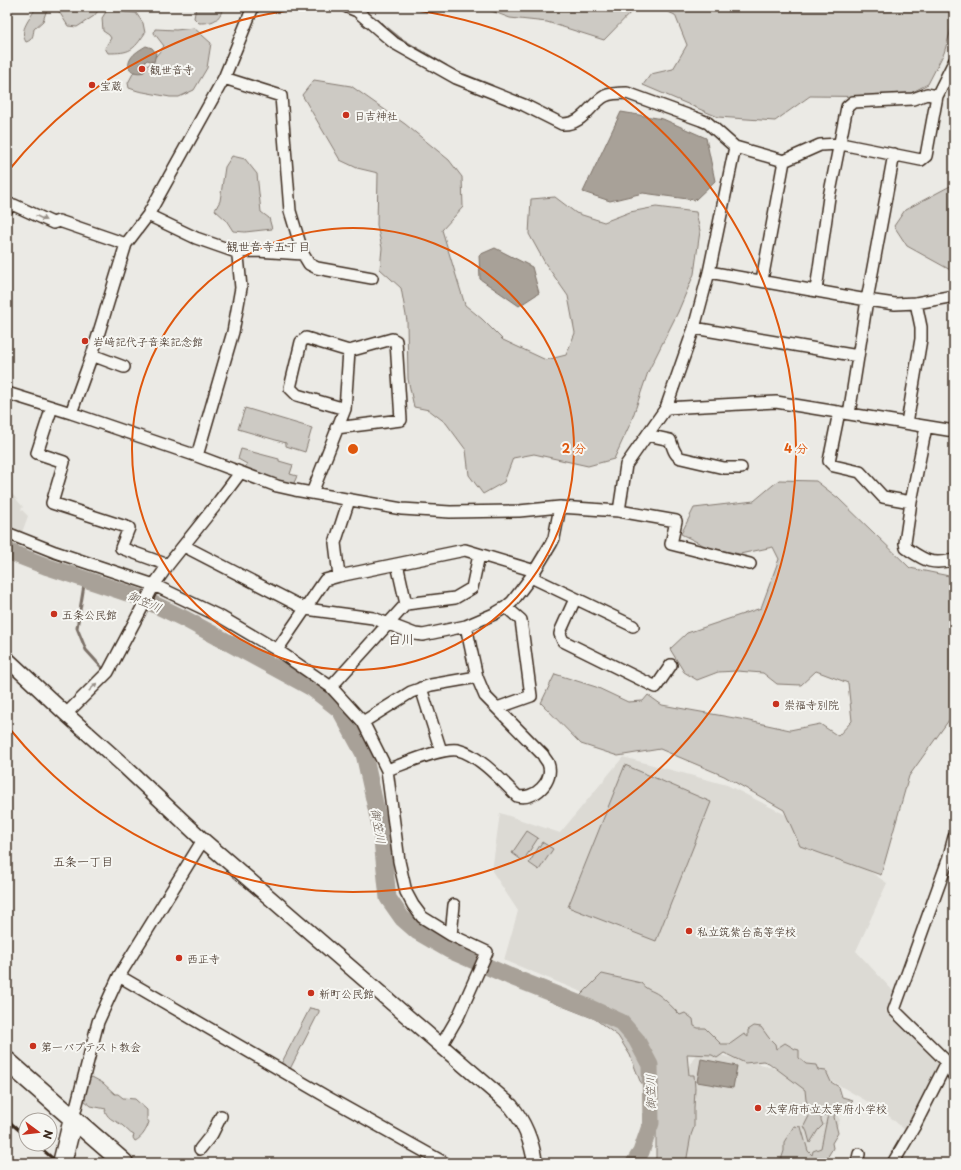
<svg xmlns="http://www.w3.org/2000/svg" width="961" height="1170" font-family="'Playpen Sans','Klee One',sans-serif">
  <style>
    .built { fill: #dcdad4 }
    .green { fill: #cdcac4; stroke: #847a71 }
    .water { fill: #a8a198; stroke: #7c7167 }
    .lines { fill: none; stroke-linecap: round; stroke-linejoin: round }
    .stream { stroke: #7c7167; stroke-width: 3 }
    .river { stroke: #a8a198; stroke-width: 17 }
    .minor-casing { stroke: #3b2a1e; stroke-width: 14 }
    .tertiary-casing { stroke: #3b2a1e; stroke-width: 17 }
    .primary-casing { stroke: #3b2a1e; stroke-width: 21 }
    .minor { stroke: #f6f6f2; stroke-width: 11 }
    .tertiary { stroke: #f6f6f2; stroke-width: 14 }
    .primary { stroke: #f6f6f2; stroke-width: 18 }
    .rail { stroke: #3b2a1e; stroke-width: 3 }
    .oneway { fill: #989088 }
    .ring { fill: none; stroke: #df570d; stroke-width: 2 }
    .poi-dot { fill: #c8321e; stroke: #f6f6f2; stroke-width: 1.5 }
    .labels { text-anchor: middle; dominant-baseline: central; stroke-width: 4; stroke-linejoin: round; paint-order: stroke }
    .poi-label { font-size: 11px; fill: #3b2a1e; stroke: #f6f6f2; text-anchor: start }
    .neighbourhood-label { font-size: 12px; fill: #3b2a1e; stroke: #f6f6f2 }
    .water-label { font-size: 12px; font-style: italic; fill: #615449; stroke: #f6f6f2 }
    .quarter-label { font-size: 13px; fill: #3b2a1e; stroke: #f6f6f2 }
    .centre { fill: #df570d; stroke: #f6f6f2; stroke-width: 2 }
    .ring-label { font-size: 12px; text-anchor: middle; font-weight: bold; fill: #df570d; stroke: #f6f6f2; stroke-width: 4; stroke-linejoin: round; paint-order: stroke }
  </style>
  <rect width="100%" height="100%" fill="#ebeae5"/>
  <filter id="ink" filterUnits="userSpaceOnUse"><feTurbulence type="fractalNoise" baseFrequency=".025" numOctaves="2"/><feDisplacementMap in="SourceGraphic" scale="8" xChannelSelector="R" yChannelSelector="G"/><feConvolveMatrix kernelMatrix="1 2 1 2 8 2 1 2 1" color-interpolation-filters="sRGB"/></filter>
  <g filter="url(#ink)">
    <path class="built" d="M 12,494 L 23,507 L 21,509 L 28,516 L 21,535 L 7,529 L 7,507 Z
      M 623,757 L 727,785 L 784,814 L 887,883 L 856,951 L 893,991 L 886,1012 L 942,1063 L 913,1122 L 905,1130 L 882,1110 L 825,1077 L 710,1045 L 504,960 L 518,911 L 492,871 L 500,813 L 560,833 Z
      M 698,1050 L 768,1066 L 808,1082 L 826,1097 L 840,1120 L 823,1163 L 673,1163 L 683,1078 Z"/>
    <path class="green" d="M 36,7 L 50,7 L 46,12 L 43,21 L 34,29 C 33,35 33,40 26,42 C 18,29 31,19 36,7 Z
      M 58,7 L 101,7 L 94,16 L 77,27 L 68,26 L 58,10 Z
      M 109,7 L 122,7 L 125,12 L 136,13 L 143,23 L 145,33 C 133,51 130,53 108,53 L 105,48 L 111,38 L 109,35 L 103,31 L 102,18 Z
      M 196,7 L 224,7 C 218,21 214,23 199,23 L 194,18 Z
      M 481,7 L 636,7 L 604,40 L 547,22 L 510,18 Z
      M 657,7 L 950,7 L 953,23 L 944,53 L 928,84 L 903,97 L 810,96 L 775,121 L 718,117 L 643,85 L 651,74 L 673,69 L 687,45 L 675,15 Z
      M 194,28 L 211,43 L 207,68 L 194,90 L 179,97 L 170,97 L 138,91 L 129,88 L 128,83 L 136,68 L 149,65 L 164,46 L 154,33 L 155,29 L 176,30 Z
      M 314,80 L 351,86 L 405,124 L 449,160 L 462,177 L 463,207 L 442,230 L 465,305 L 482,319 L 503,340 L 546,360 L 566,355 L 575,333 L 568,296 L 545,263 L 529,234 L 531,199 L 555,197 L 576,213 L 604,222 L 630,212 L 656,207 L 696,212 L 700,231 L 694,274 L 678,312 L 648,372 L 631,422 L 614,459 L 588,466 L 534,454 L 513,458 L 504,482 L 483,494 L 469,475 L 466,450 L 446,423 L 429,410 L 414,407 L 408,379 L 407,321 L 401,288 L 380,269 L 382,248 L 377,225 L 378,173 L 357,168 L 340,160 L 302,95 Z
      M 232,156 L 245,159 L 257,174 L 261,212 L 269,218 L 272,229 L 245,232 L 233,231 L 226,220 L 215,210 L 220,201 L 225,167 Z
      M 954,184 L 954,272 L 907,246 L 894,226 L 905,210 Z
      M 245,408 L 312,428 L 305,452 L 286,446 L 286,443 L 238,429 Z
      M 241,449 L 279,459 L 279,461 L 293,465 L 290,474 L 297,476 L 293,485 L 244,470 L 247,464 L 238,459 Z
      M 779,480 L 816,481 L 838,498 L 910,568 L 954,577 L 954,713 L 909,776 L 881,875 L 800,846 L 784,810 L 724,776 L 660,749 L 618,756 L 581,744 L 541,703 L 555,674 L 596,687 L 628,702 L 643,701 L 648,695 L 662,705 L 740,719 L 790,730 L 820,724 L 838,736 L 852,721 L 848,683 L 816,671 L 801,685 L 777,684 L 763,673 L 737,671 L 718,672 L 697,680 L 684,672 L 670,649 L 687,633 L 761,608 L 779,559 L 773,547 L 740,554 L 709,548 L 681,534 L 694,508 L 754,501 Z
      M 625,765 L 711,802 L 656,941 L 568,907 Z
      M 527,831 L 538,838 L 523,861 L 512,853 Z
      M 542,842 L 553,849 L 539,870 L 529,863 Z
      M 602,974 L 641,983 C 646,990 652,990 659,995 C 667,1001 673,1008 680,1015 L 685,1013 L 693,1019 L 694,1026 L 698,1028 L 705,1028 L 721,1044 L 730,1044 L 744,1034 L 748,1037 L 748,1030 L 754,1026 L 761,1027 L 769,1038 L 775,1044 L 776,1049 L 785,1043 L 795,1049 L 799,1050 L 799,1058 L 806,1064 L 816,1065 L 818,1070 L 826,1071 L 831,1082 L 839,1087 L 842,1097 L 853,1100 L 844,1109 L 836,1112 L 834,1117 L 838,1133 L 832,1143 L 833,1148 L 824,1163 L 792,1163 L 791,1159 L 780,1163 L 784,1151 L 784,1142 L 794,1126 L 801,1127 L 808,1151 L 812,1155 L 813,1151 L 821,1148 L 828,1114 L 821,1116 L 821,1120 L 823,1125 L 818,1130 L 810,1143 L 807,1132 L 804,1126 L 811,1112 L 806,1100 L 805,1090 L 769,1063 L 763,1061 L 745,1063 L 724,1053 L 717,1058 L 712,1055 L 687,1054 L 689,1075 L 694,1075 L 695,1088 L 694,1108 L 694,1127 L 691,1135 L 686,1163 L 648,1163 L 656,1158 L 656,1100 L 640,1081 L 630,1055 L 618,1036 L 595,1019 L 547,1000 L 547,995 L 580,996 Z
      M 310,1008 L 319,1010 L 319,1012 L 290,1069 L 281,1064 Z
      M 92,1077 L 103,1083 L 115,1094 L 118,1094 L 123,1098 L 135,1099 L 147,1110 L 147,1119 L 149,1122 C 147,1129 142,1138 135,1141 L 133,1138 L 134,1135 C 129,1133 127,1129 123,1126 C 116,1120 109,1121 105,1111 L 106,1109 L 91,1106 L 84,1100 L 89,1079 Z"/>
    <path class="water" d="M 146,46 L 152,48 L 156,53 L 154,62 L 147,60 L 145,62 L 144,72 C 134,75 124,69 131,58 C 134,53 141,49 146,46 Z
      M 621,112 L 663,119 L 706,138 L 715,181 L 695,200 L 643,193 L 610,201 L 583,192 Z
      M 495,248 L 532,267 L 539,293 L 519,306 L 480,279 L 479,255 Z
      M 701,1059 L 737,1066 L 733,1088 L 697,1082 Z"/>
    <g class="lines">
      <path class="stream" d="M 373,17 L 399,38 L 446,66
        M 464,75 L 492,86
        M 85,579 L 77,628 L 86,650 L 104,670"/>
      <path class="river" d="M 7,551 L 48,567 L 139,597 L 185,619 L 312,688 L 340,710 L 364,754 L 381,831 L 388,898 L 402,918 L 418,932 L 449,950 L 509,976 L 590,1008 L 621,1022 L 636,1039 L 650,1065 L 651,1123 L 641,1152 L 634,1163"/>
      <g class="minor-casing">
        <path id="minor" d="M 347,7 L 357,11 L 394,43 L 456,78 L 524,105 L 562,124 C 583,125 589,105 605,96 C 611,93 620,93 627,93 L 701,120 L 708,123 L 735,147 L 784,161 L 820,145 L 841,144 L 921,160 L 926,156 L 937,96 L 954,62
          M 224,78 L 281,96 L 290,211 L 303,254 L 257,251 L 236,252
          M 7,209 L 8,207 L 14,205 L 53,223 L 59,221 L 126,244
          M 148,215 L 196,238 L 236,252 L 238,256 L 241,288 L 233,332 L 197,456
          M 303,254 L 309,264 L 317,268 L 372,278
          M 709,272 L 867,300 L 895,304 L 916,303 L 954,296
          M 762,280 L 784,161
          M 816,290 L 829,197 L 847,107 L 853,102 L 913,99 L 927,94 L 937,96
          M 694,328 L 858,356
          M 92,355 L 124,367
          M 7,393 L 71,413 L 197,456 L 277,486 L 295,490 L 402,509 L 450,512 L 519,511 L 560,507 L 619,511 L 626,465 L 666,408 L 694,328 L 709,272 L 735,147
          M 52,407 L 37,453 L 64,462 L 52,503 L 129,528 L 121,548 L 168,565
          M 666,408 L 776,402 L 954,431
          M 345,409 L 297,395 L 290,388 L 301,342 L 306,338 L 349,351
          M 839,412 L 829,461 L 834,466 L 860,472 L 883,497 L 911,502
          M 71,413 L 92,355 L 126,244 L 148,215 L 224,78 L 253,7
          M 849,414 L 867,300 L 894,154
          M 907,423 L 921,339 L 921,327 L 916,303
          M 926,427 L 911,502 L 905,543 L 906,548 C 926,561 930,565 954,560
          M 647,435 L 670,440 C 673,447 674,455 681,458 L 724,468 L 741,468
          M 312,493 L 345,409 L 349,351 L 392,339 L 396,341 L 401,420 L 336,428
          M 619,511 L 676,521 L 671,544 L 750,564
          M 7,533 L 55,552 L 154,585 L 221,617 L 277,650 L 331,687 L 363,722 L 387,770 L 399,861 L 406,892 L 413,905 L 422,917 L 451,935 L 487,952 L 459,1015 L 441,1046
          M 184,546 L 306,609 L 373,618 L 415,634 L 423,635 L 466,626 L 494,614 L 506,607 L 512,602 L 531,577 L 551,544 L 554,538 L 560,507
          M 339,576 L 335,543 L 349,500
          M 531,577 L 633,626
          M 575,599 L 561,630 L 560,634 L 563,641 L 656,687 L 671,665
          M 406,604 L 455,598 L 472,588 L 479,555
          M 277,650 L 325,580 L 339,576 L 465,550 L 535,571
          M 331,687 L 406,604 L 397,564
          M 421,688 L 441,751
          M 497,708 L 531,696 L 521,620 L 506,607
          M 66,714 L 108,672 L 154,585 L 168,565 L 219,501 L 240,473
          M 363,722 L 411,692 L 431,685 L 477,677
          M 387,770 C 404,764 442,747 458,750 C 479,755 502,781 517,796 C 534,801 555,781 548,763 C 547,761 544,758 543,755 L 485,696 L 477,677 L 466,626
          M 954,837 L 948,860 L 894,1010 L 947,1062 L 954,1076
          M 451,935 L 454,905
          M 119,976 L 327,1097 L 445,1163
          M 73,1119 L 98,1022 L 119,976 L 203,840
          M 200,1149 L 212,1134 L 221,1116
          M 857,1163 L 859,1154
          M 893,1163 L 914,1127 L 947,1062 L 951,1062"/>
      </g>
      <g class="tertiary-casing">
        <path id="tertiary" d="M 7,659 L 66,714 L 122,764 L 203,840 L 511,1106 C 524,1122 532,1142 535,1163"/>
      </g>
      <g class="primary-casing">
        <path id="primary" d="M 7,1061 L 124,1163
          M 62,1163 L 73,1119"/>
      </g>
      <use href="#minor" class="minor"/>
      <use href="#tertiary" class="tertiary"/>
      <use href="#primary" class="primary"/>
      <path class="rail" d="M 7,1120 L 26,1136
        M 36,1144 L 58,1163"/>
    </g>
    <defs><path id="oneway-solid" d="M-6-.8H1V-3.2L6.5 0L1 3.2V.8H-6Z"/></defs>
    <g class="oneway">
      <use href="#oneway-solid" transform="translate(41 218) rotate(25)"/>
      <use href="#oneway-solid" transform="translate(93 687) rotate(-45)"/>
    </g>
  </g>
  <g class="ring">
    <circle cx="353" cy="449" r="221"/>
    <path d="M9 170A443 443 0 0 1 322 7M384 7A443 443 0 1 1 9 728"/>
  </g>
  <g class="poi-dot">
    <circle cx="142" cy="69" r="4"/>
    <circle cx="92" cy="85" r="4"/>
    <circle cx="346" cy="115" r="4"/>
    <circle cx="85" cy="341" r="4"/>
    <circle cx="54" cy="614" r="4"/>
    <circle cx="776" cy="704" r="4"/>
    <circle cx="689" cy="931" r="4"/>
    <circle cx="179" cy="958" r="4"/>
    <circle cx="311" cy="993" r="4"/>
    <circle cx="33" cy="1046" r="4"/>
    <circle cx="758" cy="1108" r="4"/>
  </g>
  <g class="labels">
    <g class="poi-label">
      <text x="150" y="69">観世音寺</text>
      <text x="100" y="85">宝蔵</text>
      <text x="354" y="115">日吉神社</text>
      <text x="93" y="341">岩﨑記代子音楽記念館</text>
      <text x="62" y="614">五条公民館</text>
      <text x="784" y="704">崇福寺別院</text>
      <text x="697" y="931">私立筑紫台高等学校</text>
      <text x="187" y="958">西正寺</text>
      <text x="319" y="993">新町公民館</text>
      <text x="41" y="1046">第一バプテスト教会</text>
      <text x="766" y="1108">太宰府市立太宰府小学校</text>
    </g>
    <g class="neighbourhood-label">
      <text x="268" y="246">観世音寺五丁目</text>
      <text x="83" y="861">五条一丁目</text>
    </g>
    <g class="water-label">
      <text transform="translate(145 601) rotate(23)">御笠川</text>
      <text transform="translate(379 826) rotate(80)">御笠川</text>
      <text transform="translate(650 1092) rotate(-91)">御笠川</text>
    </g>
    <g class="quarter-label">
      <text x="401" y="638">白川</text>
    </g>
  </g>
  <circle cx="353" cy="449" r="6" class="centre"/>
  <g class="ring-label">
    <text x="574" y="453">2 分</text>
    <text x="796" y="453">4 分</text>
  </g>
  <rect width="961" height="1170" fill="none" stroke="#f6f6f2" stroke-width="24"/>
  <rect x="12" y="12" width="937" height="1146" fill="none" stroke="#3b2a1e" stroke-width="1.5" filter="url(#ink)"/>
  <g transform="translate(38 1132) rotate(105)"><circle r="19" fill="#f6f6f2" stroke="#aba49d"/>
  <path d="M0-3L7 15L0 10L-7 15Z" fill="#c8321e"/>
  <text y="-6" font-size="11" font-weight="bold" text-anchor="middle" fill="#3b2a1e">N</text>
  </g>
</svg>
